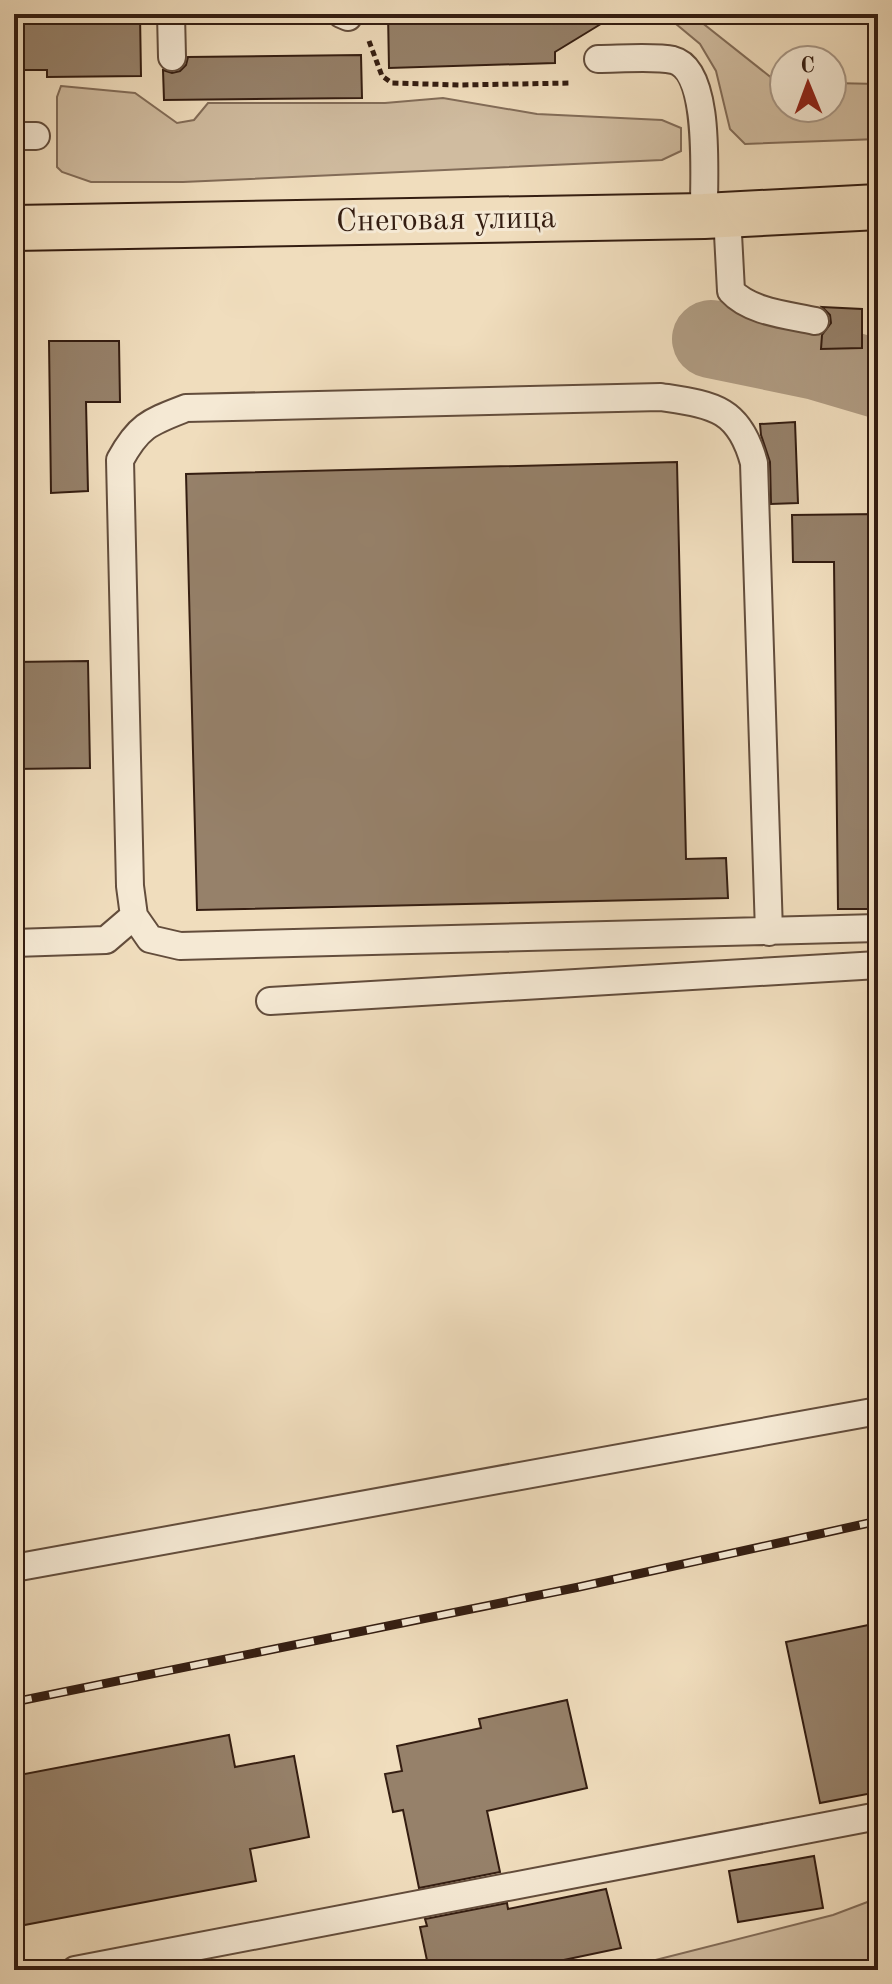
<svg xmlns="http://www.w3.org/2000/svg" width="892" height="1984" font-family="'Old Standard TT',serif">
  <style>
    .green { fill: #d0bca0; stroke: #826c58; stroke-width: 2 }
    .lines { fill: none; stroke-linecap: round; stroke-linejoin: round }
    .river { stroke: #b09c83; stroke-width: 78 }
    .building { fill: #96816a; stroke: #341d11; stroke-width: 2 }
    .service-casing { stroke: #634d3c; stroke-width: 30 }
    .primary-casing { stroke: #341d11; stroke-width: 48 }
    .path { stroke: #341d11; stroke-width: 5; stroke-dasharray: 6 4; stroke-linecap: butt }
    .service { stroke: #f5e9d4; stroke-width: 26 }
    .primary { stroke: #f0ddbd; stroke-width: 44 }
    .rail-casing { stroke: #341d11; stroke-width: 9 }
    .rail { stroke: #f5e9d4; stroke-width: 6; stroke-dasharray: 18; stroke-linecap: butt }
    .labels { text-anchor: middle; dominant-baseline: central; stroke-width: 6; stroke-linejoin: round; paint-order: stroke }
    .street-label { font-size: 32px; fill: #341d11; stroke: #f5e9d4 }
  </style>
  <rect width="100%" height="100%" fill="#f0ddbd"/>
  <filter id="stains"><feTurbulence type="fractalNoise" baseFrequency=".0025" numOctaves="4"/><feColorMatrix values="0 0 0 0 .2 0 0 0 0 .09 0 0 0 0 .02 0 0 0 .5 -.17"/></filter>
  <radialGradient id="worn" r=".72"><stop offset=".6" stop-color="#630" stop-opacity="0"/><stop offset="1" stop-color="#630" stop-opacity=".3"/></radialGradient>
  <path class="green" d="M 664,14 L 691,14 L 778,83 L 784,83 L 784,108 L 832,108 L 832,83 L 878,84 L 878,139 L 745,144 L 730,129 L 716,71 L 700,44 Z
    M 61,86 L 135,93 L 177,123 L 194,120 L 208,103 L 385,103 L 443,98 L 537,114 L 662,120 L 681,128 L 681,151 L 662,160 L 183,182 L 91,182 L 62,172 L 57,167 L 57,97 Z
    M 878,1898 L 878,1970 L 616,1970 L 833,1915 Z"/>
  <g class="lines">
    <path class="river" d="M 711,339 L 817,361 L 878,379"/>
  </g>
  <path class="building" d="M 14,14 L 140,14 L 141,76 L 47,77 L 47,70 L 14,70 Z
    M 388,14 L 554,14 L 554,18 L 614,16 L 555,52 L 555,63 L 389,68 Z
    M 361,55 L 362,98 L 164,100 L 163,70 L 172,73 L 180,71 L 186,65 L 188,57 Z
    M 822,307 L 862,309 L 862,348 L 821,349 L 822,335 L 831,323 L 830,315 Z
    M 49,341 L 119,341 L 120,402 L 86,402 L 88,491 L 51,493 Z
    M 795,422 L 798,503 L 771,504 L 770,462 L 761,435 L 760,424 Z
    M 677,462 L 686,859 L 726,858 L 728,898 L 197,910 L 186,474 Z
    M 878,514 L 878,909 L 838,909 L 834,562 L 793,562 L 792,515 Z
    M 88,661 L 90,768 L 14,769 L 14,662 Z
    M 878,1623 L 878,1792 L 820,1803 L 786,1642 Z
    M 567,1700 L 587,1788 L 487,1811 L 500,1872 L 419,1888 L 403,1810 L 393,1812 L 385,1774 L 402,1771 L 397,1746 L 481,1728 L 479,1719 Z
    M 229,1735 L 235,1767 L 294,1756 L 309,1837 L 250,1849 L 256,1881 L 14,1927 L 14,1776 Z
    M 814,1856 L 823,1908 L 738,1922 L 729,1871 Z
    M 606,1889 L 621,1948 L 516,1970 L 429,1970 L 420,1927 L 427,1926 L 425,1919 L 507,1903 L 508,1909 Z"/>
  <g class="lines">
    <g class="service-casing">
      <path id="service" d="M 171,14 L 172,57
        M 341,14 L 348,17
        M 598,59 C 618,59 655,56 673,60 C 713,70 703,183 704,216
        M 14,136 L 36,136
        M 727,215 L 731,291 C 750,312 788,315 815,321
        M 769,932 L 754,463 C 739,407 712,405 661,397 L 186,408 C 150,422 139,425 120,460 L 130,886 L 134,916 L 150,939 L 180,946 L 878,928
        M 14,943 L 106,940 L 134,916
        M 270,1001 L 878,965
        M 14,1568 L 878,1411
        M 75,1970 L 878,1816"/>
    </g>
    <g class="primary-casing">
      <path id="primary" d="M 14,228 L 704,216 L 878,207"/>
    </g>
    <path class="path" d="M 369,41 L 382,76 L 392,83 L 461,85 L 572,83"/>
    <use href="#service" class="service"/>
    <use href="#primary" class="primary"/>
    <g class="rail-casing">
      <path id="rail" d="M 14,1702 L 579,1587 L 878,1521"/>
    </g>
    <use href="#rail" class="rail"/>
  </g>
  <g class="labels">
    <g class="street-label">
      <text transform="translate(446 221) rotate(-1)">Снеговая улица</text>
    </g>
  </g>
  <rect width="892" height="1984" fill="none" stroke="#f0ddbd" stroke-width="48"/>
  <rect x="16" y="16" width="860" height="1952" fill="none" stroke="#341d11" stroke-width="4"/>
  <rect x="24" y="24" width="844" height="1936" fill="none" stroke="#341d11" stroke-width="2"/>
  <g transform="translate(808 84) rotate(359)"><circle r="38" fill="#f5e9d4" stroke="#a89786" stroke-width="2"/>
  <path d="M0-6L14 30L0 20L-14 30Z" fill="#8f2418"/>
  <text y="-12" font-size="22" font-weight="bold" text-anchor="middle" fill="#341d11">С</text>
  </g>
  <rect width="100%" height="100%" filter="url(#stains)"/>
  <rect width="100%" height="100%" fill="url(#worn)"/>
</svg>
